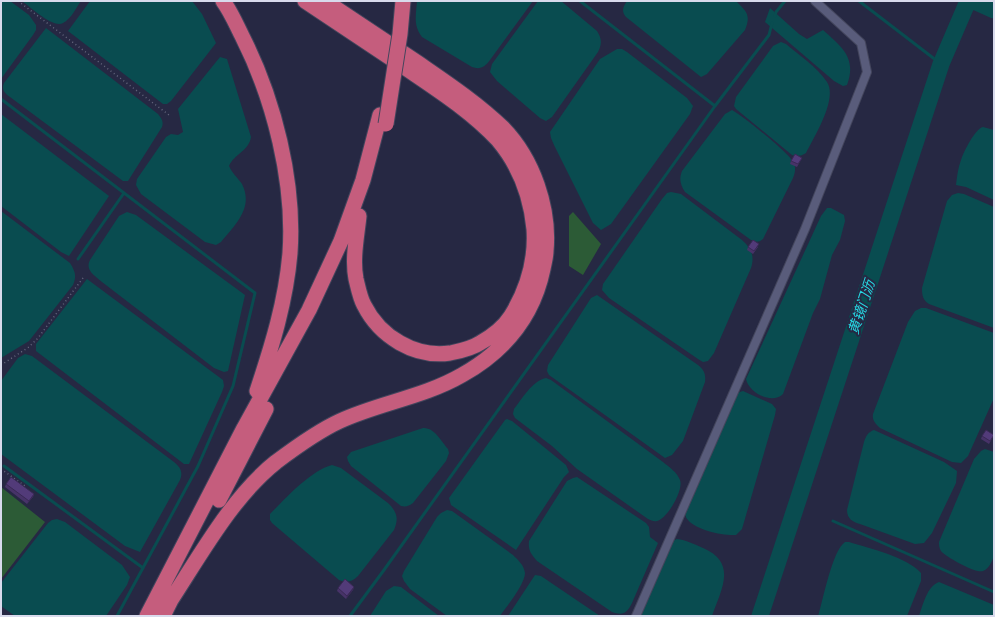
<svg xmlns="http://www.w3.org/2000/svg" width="995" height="617" font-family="'Exo 2','Noto Sans SC',sans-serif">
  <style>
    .green { fill: #2c5b36 }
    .water { fill: #094c50 }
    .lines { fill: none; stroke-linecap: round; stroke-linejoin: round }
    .stream { stroke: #094c50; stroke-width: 3 }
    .river { stroke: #094c50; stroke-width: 17 }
    .minor-casing { stroke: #43455c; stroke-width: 10 }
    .motorway-casing { stroke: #43455c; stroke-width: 17 }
    .path { stroke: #64667d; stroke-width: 1.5; stroke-dasharray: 1 3; stroke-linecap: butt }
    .minor { stroke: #595c7b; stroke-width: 8 }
    .motorway { stroke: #c55d7d; stroke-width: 15 }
    .motorway-bridge-casing { stroke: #43455c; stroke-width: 17; stroke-linecap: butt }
    .motorway-bridge { stroke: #c55d7d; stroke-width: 15 }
    .wall { fill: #473368 }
    .shaded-wall { fill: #392955 }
    .building { fill: #523b79; stroke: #392955 }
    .labels { text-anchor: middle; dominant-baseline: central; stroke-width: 4; stroke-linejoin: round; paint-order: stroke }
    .water-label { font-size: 14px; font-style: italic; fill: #26d9e3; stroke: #262843 }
  </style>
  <rect width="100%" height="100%" fill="#262843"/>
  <path class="green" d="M 573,212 L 601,244 L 583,275 L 569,266 L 569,216 Z
    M 1,487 L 45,522 L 1,579 Z"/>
  <path class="water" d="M 1,1 L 10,1 L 29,15 L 36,25 L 36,30 L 33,35 L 1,79 Z
    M 22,1 L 81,1 C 76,8 71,19 63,23 C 54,29 30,7 22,1 Z
    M 90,1 L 192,1 L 202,14 L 216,43 L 171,101 L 167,104 L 163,104 L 68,31 Z
    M 417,1 L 533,1 L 490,60 C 485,67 480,70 472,67 L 422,37 C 413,25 416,16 417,1 Z
    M 538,1 L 561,1 L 597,31 C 602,39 602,44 598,52 L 552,117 L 546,121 L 540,118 L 497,81 L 490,72 L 492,64 Z
    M 627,1 L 736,1 C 747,12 751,15 745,30 L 707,74 L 701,77 L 626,17 C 621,11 623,7 627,1 Z
    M 770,8 L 799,34 L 807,39 L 823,30 C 842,47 857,58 847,85 L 843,86 L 834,81 L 765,22 Z
    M 46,28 L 158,114 C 161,118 164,121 162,127 L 128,181 L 123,181 L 10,97 C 5,93 1,90 4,83 Z
    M 781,42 L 786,44 C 799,55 817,67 827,82 C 838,99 814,137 806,153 C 801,156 798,157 792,155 L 736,109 L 734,106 L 736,97 L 773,46 Z
    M 617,49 L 622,49 L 627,52 L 687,98 L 693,106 L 690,114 L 611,224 L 601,230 L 593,223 L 554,145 L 551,138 L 550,132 L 600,59 Z
    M 220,57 L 227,59 L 251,137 C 249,151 234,154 229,166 C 232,173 238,178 242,184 C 254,208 235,225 221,242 L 216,245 L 205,242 L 141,194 L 136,185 L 137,179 L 166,137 L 171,134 L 178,135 L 183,132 L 178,109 Z
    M 732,110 C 743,116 789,153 794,163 C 796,168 795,173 793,178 L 763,239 C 758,243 756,242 751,240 L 685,192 C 680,184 679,179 682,171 L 725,114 Z
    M 1,114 L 109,196 L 69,256 L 61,252 L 1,206 Z
    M 983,127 L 994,130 L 994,200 L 966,187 L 956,185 C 957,176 958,168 961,160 C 964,151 975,129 983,127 Z
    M 671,192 L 681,194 L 742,240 C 751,248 755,256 751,268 L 714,353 L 708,361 L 703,362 L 698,359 L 609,298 L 602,290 L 603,284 L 662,199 L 667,193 Z
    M 958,193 L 964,194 L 994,207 L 994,328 L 929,304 C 923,300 922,296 922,288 L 947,201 L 952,195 Z
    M 827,208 L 831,208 L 844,215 L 845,221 L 840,240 L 832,255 L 820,299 L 813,313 L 783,394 C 772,405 749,393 746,379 L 821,216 Z
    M 1,211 L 70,263 C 75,271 77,276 73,285 L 29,341 L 1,358 Z
    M 127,212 L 136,215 L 245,295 L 228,371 L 224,372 L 214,368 L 102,282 C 94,275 85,270 90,260 L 119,216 Z
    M 87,279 L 223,380 L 224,386 L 222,392 L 189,464 L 184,464 L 36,351 L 36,344 Z
    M 597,295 L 698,365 C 704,370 706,374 705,382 L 683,441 L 672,455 L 665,458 L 549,375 L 547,371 L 548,365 L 591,298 Z
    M 921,308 L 926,308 L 994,333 L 994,398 L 968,456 L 961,463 L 952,462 L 880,428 C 875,423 872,420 873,414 L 908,322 L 915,311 Z
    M 25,354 L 32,356 L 174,462 C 181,468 183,472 180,480 L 140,552 L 125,546 L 1,454 L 1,381 L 18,358 Z
    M 546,378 L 551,380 L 663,462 C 669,467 677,472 680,480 C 684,490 667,519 657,521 C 654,522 651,520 648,519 L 577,469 L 552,446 L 515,418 L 513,414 L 514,409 C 522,399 532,381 546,378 Z
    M 743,391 L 772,404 L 776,409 L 775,415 L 742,529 L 736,535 C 723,536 696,530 688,520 C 685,517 685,514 685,511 L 737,393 Z
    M 507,419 L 512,421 L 566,465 L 569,472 L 564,477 L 516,550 L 451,505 L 449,498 L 505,420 Z
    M 423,428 C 434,427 442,442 448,449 L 449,453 L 446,461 L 413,503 C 409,506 406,507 401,506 L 351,466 L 348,461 L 347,457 L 351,452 Z
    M 874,430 L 944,462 L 957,471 L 956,483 L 932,533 L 924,543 L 915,544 L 860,524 C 853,522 847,519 847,510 L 864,442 C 866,436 868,432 874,430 Z
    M 985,449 L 994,452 L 994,556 C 992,561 989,569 983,571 C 976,574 946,557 941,551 C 939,548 939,545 939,542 L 974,459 L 981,451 Z
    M 332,465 L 341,468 L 388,503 C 397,512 399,518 394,530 L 358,576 C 352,582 347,583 339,580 L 272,523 L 270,520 L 270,514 C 286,498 310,471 332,465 Z
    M 577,477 L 646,523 L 649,527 L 650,537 L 658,543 L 632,603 C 627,613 623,616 612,612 L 537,561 C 531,554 528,550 529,541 L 567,481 L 573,478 Z
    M 447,510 L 452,511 L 513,555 C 518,560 524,565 525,573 C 525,584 507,606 500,616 L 447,616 L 410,589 L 404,581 L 402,576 L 404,571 L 437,517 L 441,513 Z
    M 57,519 L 65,522 L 122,565 L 130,577 L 127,585 L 106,616 L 15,616 L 1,606 L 1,583 L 48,523 L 52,520 Z
    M 677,539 C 686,540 694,544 703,548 C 738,563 721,590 712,616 L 638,616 L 672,541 Z
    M 845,542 L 849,542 C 869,548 907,557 921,573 L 921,581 L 907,616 L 818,616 C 823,600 832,551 845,542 Z
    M 535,575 L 541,576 L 600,616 L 508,616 Z
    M 939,582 L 994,605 L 994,616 L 919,616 C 923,605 927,586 939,582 Z
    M 394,586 L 401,587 L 439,616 L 370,616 L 386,591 Z"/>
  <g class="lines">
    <path class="stream" d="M 580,1 L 715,106
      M 859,1 L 941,64
      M 775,16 L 776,12 L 785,1
      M 1,99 L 255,293 L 233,386 L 198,466 L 117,616
      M 78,259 L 124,193
      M 4,466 L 143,568
      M 833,521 L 994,592
      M 350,616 L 384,570 L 715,106 L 769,35 L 772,23"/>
    <path class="river" d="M 974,1 L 994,10
      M 760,616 L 941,64 L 968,1"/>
    <g class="minor-casing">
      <path id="minor" d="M 636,616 L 805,229 L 867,72 L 861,43 L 815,1"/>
    </g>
    <g class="motorway-casing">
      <path id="motorway" d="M 223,1 C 231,12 236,24 242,36 C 274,99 295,182 290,253 C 286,301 272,346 257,391
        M 305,1 C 339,24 373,46 407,69 C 438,90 472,112 498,140 C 519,165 531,197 534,229 C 536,259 527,290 511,316 C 504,327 491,337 480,343 C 471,349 460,351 450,353 C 415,358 380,337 364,305 C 360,298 358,287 356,279 C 352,259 357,236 359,216
        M 219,500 L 266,409
        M 171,600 C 201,554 233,496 276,462 C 296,447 318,431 340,421 C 379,403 424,397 462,375 C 503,352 533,317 543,269 C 544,263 546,257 546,251 C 550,208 533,159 503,128 C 477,103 447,83 418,63 C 387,42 356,22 325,1
        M 147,616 L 244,428 L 309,310 L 341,241 L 363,180 L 380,115
        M 163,616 L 175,592"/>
    </g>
    <path class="path" d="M 18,1 L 169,115
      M 1,365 L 29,347 L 38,338 L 83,278
      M 1,469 L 25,486"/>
    <use href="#minor" class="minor"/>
    <use href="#motorway" class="motorway"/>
    <g class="motorway-bridge-casing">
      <path id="motorway-bridge" d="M 386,124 L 400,34 L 403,1"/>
    </g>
    <use href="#motorway-bridge" class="motorway-bridge"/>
  </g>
  <path class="wall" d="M 802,158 L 797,167 L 790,164 L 791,161 Z
    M 748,247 L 758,247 L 753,254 L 747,250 Z
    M 994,435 L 989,444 L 981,439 L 982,436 Z
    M 6,484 L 34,494 L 33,497 L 27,504 L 5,487 Z
    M 354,587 L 353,590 L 346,599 L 337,591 L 338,588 Z"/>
  <path class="shaded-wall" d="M 34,494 L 33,497 L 27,504 L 29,501 Z
    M 354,587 L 353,590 L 346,599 L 347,596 Z"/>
  <path class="building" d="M 795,154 L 802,158 L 798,164 L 791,161 Z
    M 753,240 L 759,244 L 754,251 L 748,247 Z
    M 986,430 L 994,435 L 990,441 L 982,436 Z
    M 11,477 L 34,494 L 29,501 L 6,484 Z
    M 345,579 L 354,587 L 347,596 L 338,588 Z"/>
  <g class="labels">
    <g class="water-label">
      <text transform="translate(861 307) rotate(-72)">黄镜门沥</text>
    </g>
  </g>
  <rect width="995" height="617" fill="none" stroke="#d8daec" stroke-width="4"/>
</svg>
